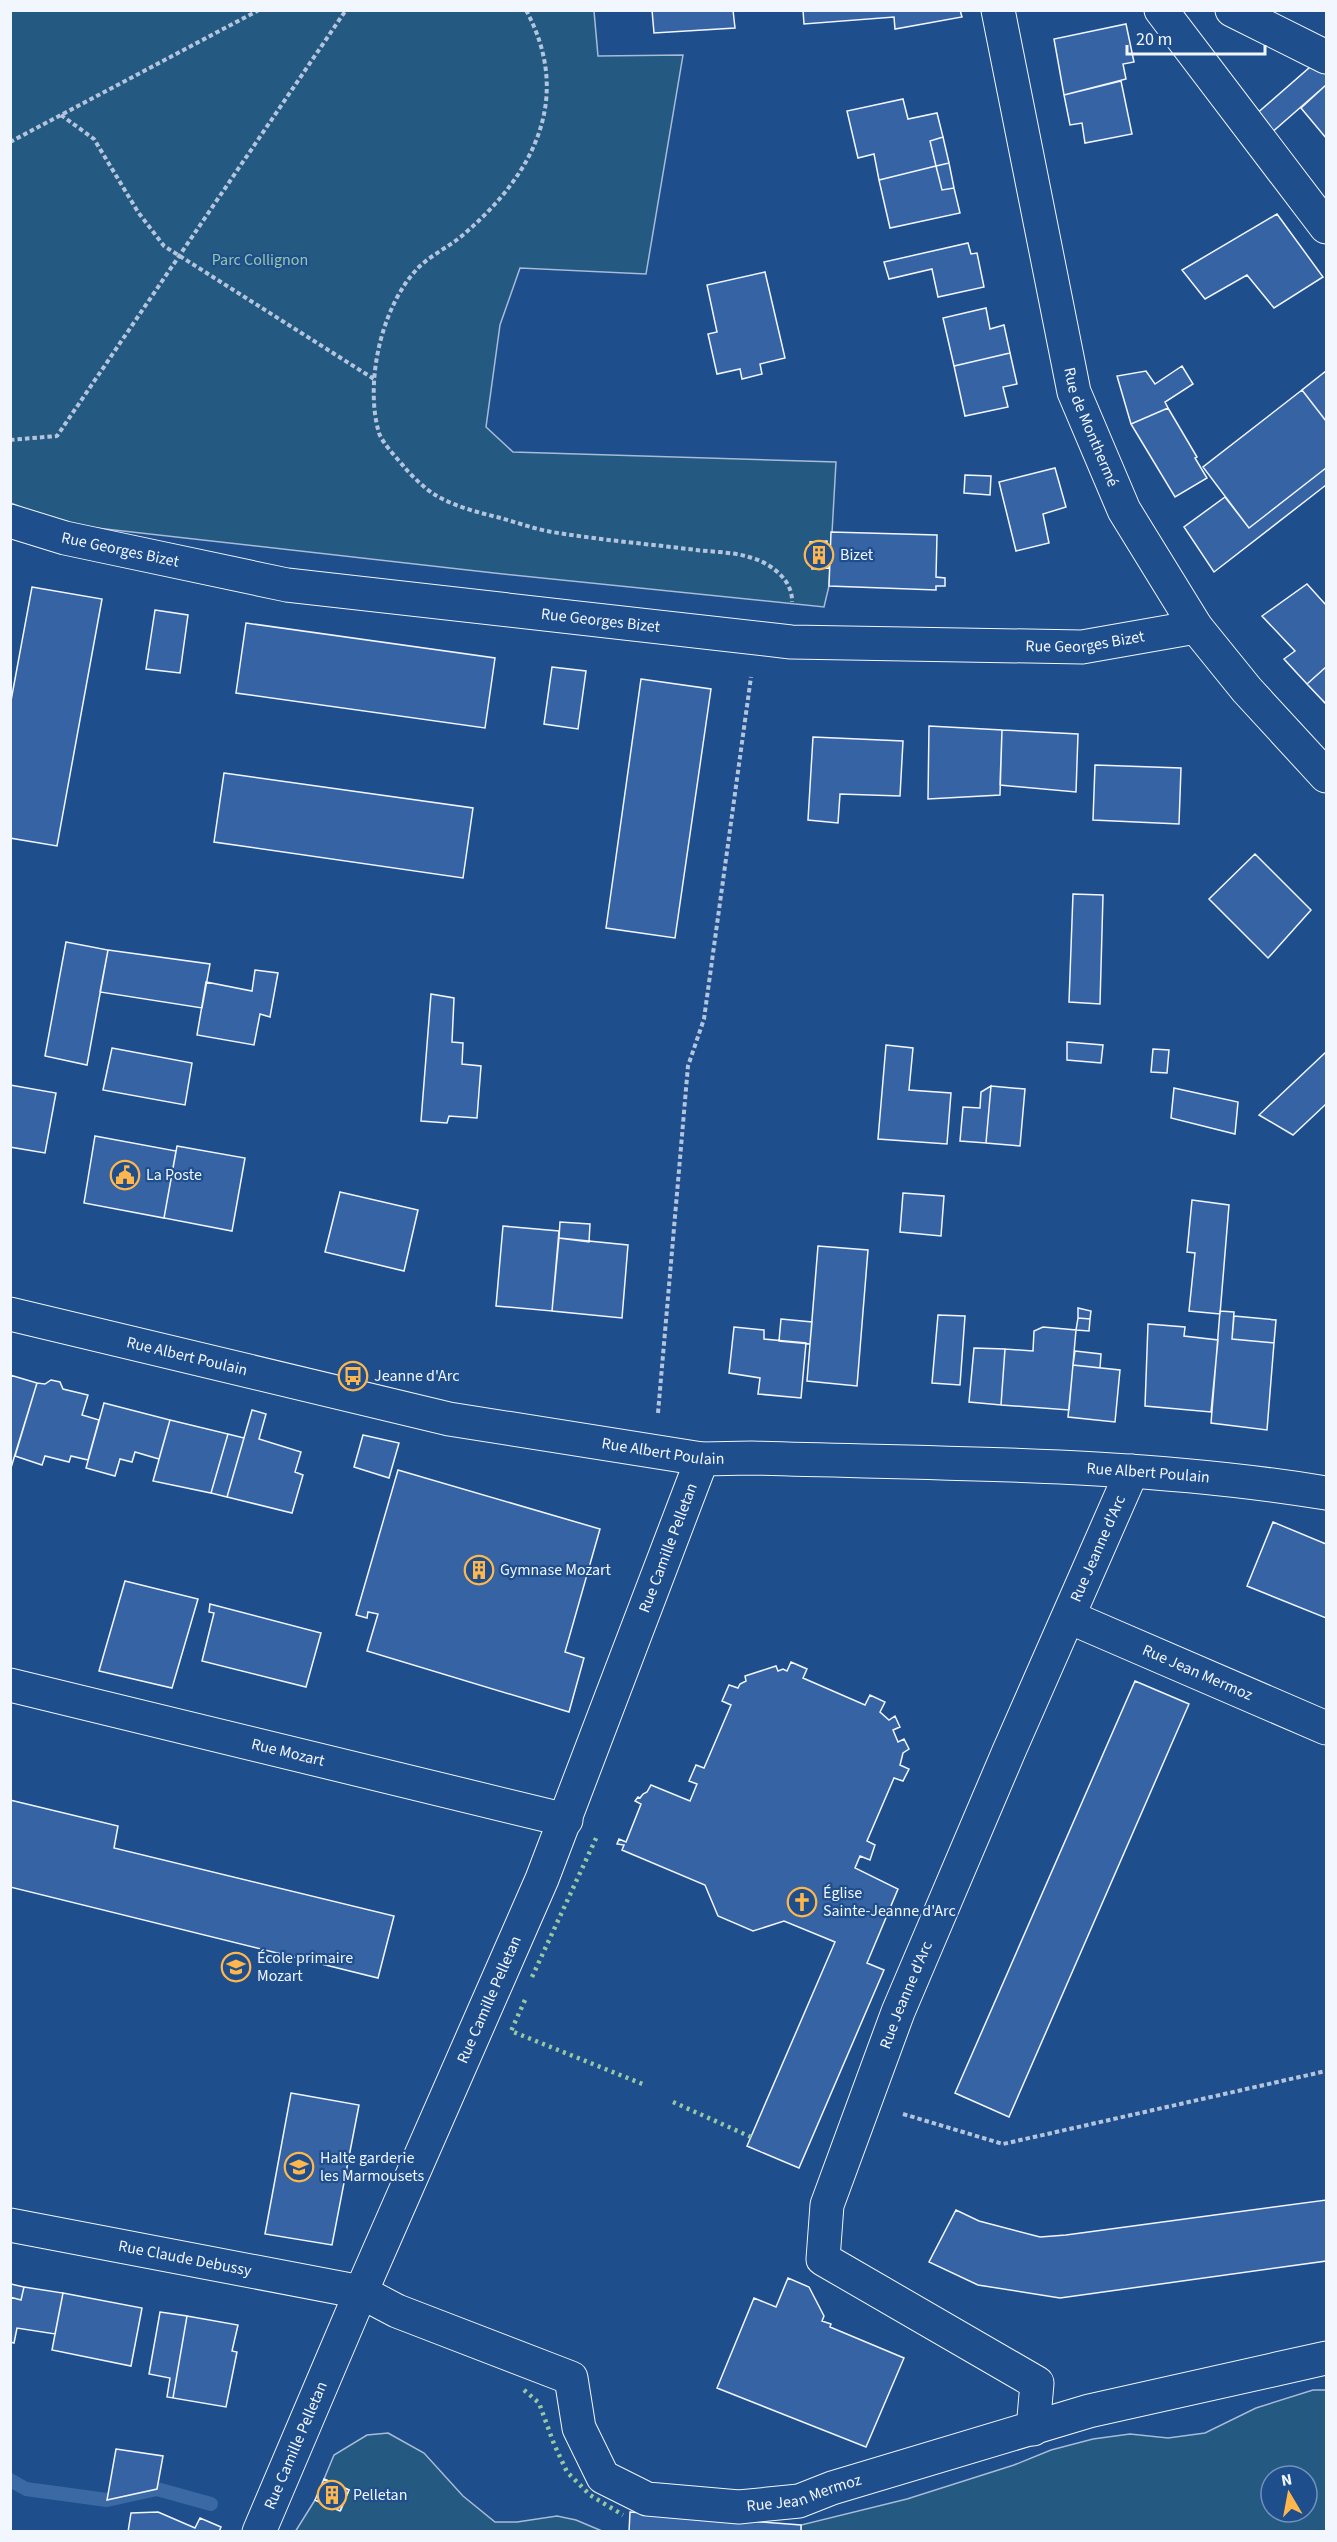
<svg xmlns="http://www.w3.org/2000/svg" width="1337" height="2542" font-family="'Source Sans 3',sans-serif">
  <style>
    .green { fill: #245a82; stroke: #a8bbd7; stroke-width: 1.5; fill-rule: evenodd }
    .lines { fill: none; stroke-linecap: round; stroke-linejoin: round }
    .stream { stroke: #3b69a3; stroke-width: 14 }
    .building { fill: #3563a3; stroke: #f2f6ff; stroke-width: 1.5 }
    .street-casing { stroke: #f2f6ff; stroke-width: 35 }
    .primary-casing { stroke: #f2f6ff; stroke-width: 35 }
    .path { stroke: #b3c4dc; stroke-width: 4; stroke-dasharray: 4.5 3; stroke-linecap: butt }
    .street { stroke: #1f4e8c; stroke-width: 33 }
    .primary { stroke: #1f4e8c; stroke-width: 33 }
    .hedge { stroke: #97c8a6; stroke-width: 4.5; stroke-dasharray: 3 4.5; stroke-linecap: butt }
    .labels { text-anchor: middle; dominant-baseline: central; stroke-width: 4.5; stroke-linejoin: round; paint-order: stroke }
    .park-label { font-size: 16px; fill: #97c8a6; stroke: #1f4e8c }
    .street-label { font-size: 16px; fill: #f2f6ff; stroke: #1f4e8c }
    .poi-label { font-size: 16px; fill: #f2f6ff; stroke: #1f4e8c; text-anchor: start }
  </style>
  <rect width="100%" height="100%" fill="#1f4e8c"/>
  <path class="green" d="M 10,11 L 594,11 L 598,56 L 683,55 L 646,274 L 520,268 L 500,325 L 486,427 L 513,452 L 836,462 L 829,586 L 824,607 L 494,573 L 61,524 L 11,503 Z
    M 1313,2390 L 1326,2390 L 1326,2531 L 801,2532 L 801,2525 L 907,2499 L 1014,2465 L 1051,2450 L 1093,2439 L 1130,2434 L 1168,2438 L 1205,2433 L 1256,2408 ZM 1271,2476 L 1307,2476 L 1307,2512 L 1271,2512 Z
    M 388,2433 L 424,2453 L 463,2496 L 495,2522 L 517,2522 L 557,2516 L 576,2520 L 602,2531 L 295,2532 L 315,2500 L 341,2510 L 349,2490 L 324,2479 L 334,2455 L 367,2435 Z"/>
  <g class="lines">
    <path class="stream" d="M 10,2480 L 26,2489 L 107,2500 L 157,2489 L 211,2504"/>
  </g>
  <path class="building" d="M 652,10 L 733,10 L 735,28 L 654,33 Z
    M 803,10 L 960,10 L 962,17 L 895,29 L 894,17 L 804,24 Z
    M 1126,24 L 1134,62 L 1123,64 L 1126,79 L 1064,95 L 1054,39 Z
    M 1317,61 L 1326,66 L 1326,85 L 1270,134 L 1255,115 Z
    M 1121,81 L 1132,134 L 1085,143 L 1082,123 L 1070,125 L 1064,95 Z
    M 1326,85 L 1326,138 L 1301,108 Z
    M 903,99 L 908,119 L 937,113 L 943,137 L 930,141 L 936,166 L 879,180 L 874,154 L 858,158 L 847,111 Z
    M 943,137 L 949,163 L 936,166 L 930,141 Z
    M 949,163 L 954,188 L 942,190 L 936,166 Z
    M 936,166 L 942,190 L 954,188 L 960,213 L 890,228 L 879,180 Z
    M 1277,214 L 1323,277 L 1274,308 L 1247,275 L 1205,299 L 1182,270 Z
    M 968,243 L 971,254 L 977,253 L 984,287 L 938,297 L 932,269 L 889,279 L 884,262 Z
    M 765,272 L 785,358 L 760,364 L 762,374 L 742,379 L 740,369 L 717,374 L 708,334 L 717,332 L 707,285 Z
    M 986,308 L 990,329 L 1004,325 L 1010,353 L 954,366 L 943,318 Z
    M 1010,353 L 1017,384 L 1003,387 L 1008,407 L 965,416 L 954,366 Z
    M 1182,366 L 1193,384 L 1165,402 L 1168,408 L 1131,424 L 1117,376 L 1146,371 L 1155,384 Z
    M 1326,371 L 1326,421 L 1302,390 Z
    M 1302,390 L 1326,421 L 1326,468 L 1249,528 L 1203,467 Z
    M 1168,408 L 1197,457 L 1195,458 L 1207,478 L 1175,497 L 1131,424 Z
    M 1055,468 L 1066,507 L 1043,514 L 1049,543 L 1016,551 L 999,482 Z
    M 1326,468 L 1326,485 L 1214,572 L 1184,527 L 1225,497 L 1249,528 Z
    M 965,475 L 991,476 L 990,495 L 964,493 Z
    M 831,532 L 937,535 L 936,577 L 945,578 L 945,586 L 936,586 L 936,590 L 829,586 Z
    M 827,541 L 829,568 L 812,569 L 810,542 Z
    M 1307,584 L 1326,605 L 1326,667 L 1307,684 L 1284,659 L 1295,651 L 1262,616 Z
    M 32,587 L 102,599 L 57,846 L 10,838 L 10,706 Z
    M 155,610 L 188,615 L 180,673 L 146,669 Z
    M 246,623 L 495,658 L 485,728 L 236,693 Z
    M 552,667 L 586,671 L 578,729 L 544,724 Z
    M 1326,667 L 1326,704 L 1307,684 Z
    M 641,679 L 711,689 L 675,938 L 606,928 Z
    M 929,726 L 1002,730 L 1000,795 L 928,799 Z
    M 1002,730 L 1078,734 L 1076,792 L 1000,785 Z
    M 813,737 L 903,741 L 900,796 L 840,794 L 838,823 L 808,820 Z
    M 1095,765 L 1181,768 L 1179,824 L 1093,820 Z
    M 224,773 L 473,808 L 463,878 L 214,842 Z
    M 1255,854 L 1311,910 L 1268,958 L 1209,899 Z
    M 1073,894 L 1103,895 L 1100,1004 L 1069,1002 Z
    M 66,942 L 108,950 L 87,1065 L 45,1056 Z
    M 108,950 L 210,964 L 202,1008 L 100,992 Z
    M 255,970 L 278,973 L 270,1017 L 260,1014 L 254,1045 L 197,1035 L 206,982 L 252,991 Z
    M 431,994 L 454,998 L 452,1042 L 463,1043 L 462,1064 L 481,1066 L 477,1118 L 449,1116 L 447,1123 L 421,1121 Z
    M 1067,1042 L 1103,1045 L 1101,1063 L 1067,1060 Z
    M 886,1045 L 913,1048 L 909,1090 L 951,1093 L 947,1144 L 878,1139 Z
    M 112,1048 L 192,1063 L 185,1105 L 103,1090 Z
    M 1153,1049 L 1169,1050 L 1167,1073 L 1151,1072 Z
    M 1326,1052 L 1326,1104 L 1293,1135 L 1259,1115 Z
    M 10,1085 L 56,1093 L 45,1153 L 10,1147 Z
    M 991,1086 L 1025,1089 L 1020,1146 L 986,1143 Z
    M 991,1086 L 986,1143 L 960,1141 L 963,1107 L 980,1108 L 981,1092 Z
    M 1174,1088 L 1238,1102 L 1235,1134 L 1171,1118 Z
    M 95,1136 L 176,1151 L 164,1218 L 84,1203 Z
    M 177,1146 L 245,1158 L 232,1231 L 164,1218 Z
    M 340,1192 L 418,1210 L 404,1271 L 325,1252 Z
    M 903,1193 L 944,1196 L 941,1236 L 900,1232 Z
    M 1192,1200 L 1229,1205 L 1220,1314 L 1189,1311 L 1195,1253 L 1187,1252 Z
    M 560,1222 L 590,1224 L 589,1242 L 559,1238 Z
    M 503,1226 L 559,1231 L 552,1311 L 496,1306 Z
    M 559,1238 L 628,1245 L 622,1318 L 552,1311 Z
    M 818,1246 L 868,1250 L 857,1386 L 807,1381 Z
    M 1078,1308 L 1091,1311 L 1090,1319 L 1078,1318 Z
    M 1220,1311 L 1234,1312 L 1232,1339 L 1274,1343 L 1267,1430 L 1211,1423 Z
    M 938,1315 L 965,1316 L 960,1385 L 932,1383 Z
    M 1234,1316 L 1276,1320 L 1274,1343 L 1232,1339 Z
    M 1078,1318 L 1090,1319 L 1089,1331 L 1076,1330 Z
    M 781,1319 L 812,1322 L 810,1344 L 779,1341 Z
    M 1148,1324 L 1185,1327 L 1184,1336 L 1218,1340 L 1211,1412 L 1145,1406 Z
    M 734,1327 L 764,1330 L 764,1339 L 806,1343 L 801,1398 L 758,1394 L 760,1378 L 729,1373 Z
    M 1043,1327 L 1076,1330 L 1069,1410 L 1001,1405 L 1005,1349 L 1033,1351 L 1034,1331 Z
    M 974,1348 L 1005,1349 L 1001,1405 L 969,1402 Z
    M 1075,1351 L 1101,1354 L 1100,1368 L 1073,1365 Z
    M 1073,1365 L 1120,1370 L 1115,1422 L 1068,1417 Z
    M 10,1375 L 37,1383 L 10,1471 Z
    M 51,1380 L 60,1382 L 63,1389 L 88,1395 L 82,1415 L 99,1420 L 88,1460 L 71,1456 L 69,1462 L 45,1456 L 42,1465 L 15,1456 L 37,1383 L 45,1384 Z
    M 104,1403 L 170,1420 L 159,1459 L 135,1452 L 132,1462 L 120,1459 L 115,1476 L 86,1468 Z
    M 252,1410 L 266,1414 L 259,1439 L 301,1452 L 295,1472 L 303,1475 L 292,1513 L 227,1497 Z
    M 170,1420 L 228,1434 L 211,1493 L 153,1481 Z
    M 228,1434 L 244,1438 L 227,1497 L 211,1493 Z
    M 363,1435 L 399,1443 L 389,1478 L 354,1467 Z
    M 398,1470 L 600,1529 L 565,1652 L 584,1658 L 569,1712 L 367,1651 L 378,1614 L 368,1612 L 367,1618 L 356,1615 Z
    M 1273,1522 L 1326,1544 L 1326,1618 L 1247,1586 Z
    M 125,1581 L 198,1599 L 172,1688 L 99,1671 Z
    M 210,1604 L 321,1633 L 306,1687 L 202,1661 L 214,1613 L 209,1612 Z
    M 791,1662 L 807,1669 L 803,1678 L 865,1705 L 870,1695 L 885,1702 L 880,1712 L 889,1720 L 895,1716 L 900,1727 L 893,1730 L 898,1742 L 904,1739 L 909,1749 L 903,1753 L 900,1765 L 909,1769 L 903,1781 L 894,1778 L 867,1841 L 875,1845 L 870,1860 L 860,1856 L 855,1868 L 898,1889 L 867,1963 L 884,1970 L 799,2168 L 747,2146 L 835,1942 L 784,1921 L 753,1931 L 718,1916 L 705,1885 L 622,1850 L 624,1845 L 617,1844 L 619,1839 L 626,1842 L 641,1804 L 635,1801 L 638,1797 L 640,1798 L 643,1794 L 647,1792 L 651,1785 L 690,1801 L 697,1784 L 689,1781 L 696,1765 L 704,1768 L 731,1705 L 722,1701 L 729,1685 L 738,1688 L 740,1684 L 746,1681 L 745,1676 L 776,1666 L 778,1671 L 783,1669 L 787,1671 Z
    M 1135,1681 L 1189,1704 L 1009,2117 L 955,2093 Z
    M 10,1800 L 118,1826 L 114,1848 L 394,1916 L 378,1978 L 10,1887 Z
    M 291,2093 L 359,2105 L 332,2245 L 265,2234 Z
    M 1326,2200 L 1326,2261 L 1060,2298 L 978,2285 L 929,2262 L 956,2210 L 979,2221 L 1040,2237 L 1066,2235 Z
    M 788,2278 L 809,2287 L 824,2316 L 822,2321 L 831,2324 L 830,2327 L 904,2358 L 866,2447 L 717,2388 L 754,2298 L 776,2307 Z
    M 11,2284 L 24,2287 L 21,2300 L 10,2297 Z
    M 24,2287 L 63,2293 L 55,2334 L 17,2328 L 14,2343 L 10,2342 L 10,2297 L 21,2300 Z
    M 63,2293 L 142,2308 L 131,2366 L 52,2350 Z
    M 160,2312 L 187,2316 L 173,2398 L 167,2397 L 170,2378 L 149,2374 Z
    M 187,2316 L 238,2325 L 232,2351 L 237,2352 L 226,2407 L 173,2398 Z
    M 116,2449 L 163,2456 L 157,2489 L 107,2500 Z
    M 324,2479 L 349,2490 L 340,2511 L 315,2500 Z
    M 158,2512 L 195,2528 L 200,2518 L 221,2527 L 219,2532 L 128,2532 L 131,2513 Z
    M 630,2512 L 801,2525 L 801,2532 L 629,2532 Z"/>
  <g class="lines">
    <g class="street-casing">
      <g id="street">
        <path d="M 1161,10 L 1326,227"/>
        <path d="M 1232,10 L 1326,57"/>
        <path id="s1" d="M 10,521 L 65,538 L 287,585 L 791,642 L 1082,647 L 1196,627"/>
        <path id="s2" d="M 10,1314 L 449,1419 L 702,1459 L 752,1458 C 943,1464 1138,1462 1326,1493"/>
        <path id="s3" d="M 1069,1617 L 1326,1728"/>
        <path id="s4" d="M 10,1685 L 566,1820"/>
        <path id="s5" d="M 10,2225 L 361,2292 L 397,2311 L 571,2378 L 579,2428 L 603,2477 L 647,2499 L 739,2507 L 799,2501 L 832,2488 L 1089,2411 L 1326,2358"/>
        <path id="s6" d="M 1033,2429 L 1037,2383 L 823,2259 L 827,2205 L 898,2012 L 1009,1751 L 1132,1471"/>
        <path id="s7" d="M 259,2532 L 361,2292 L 542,1879 L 702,1459"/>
      </g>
    </g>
    <g class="primary-casing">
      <g id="primary">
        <path id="s8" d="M 998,10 L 1074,392 L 1124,510 L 1196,627 L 1247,690 L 1326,776"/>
      </g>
    </g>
    <path class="path" d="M 526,10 C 574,99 533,175 463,235 C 450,246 433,254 420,266 C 382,303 364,382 379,433 C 383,444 397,458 405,468 C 413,477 426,490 437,496 C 456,507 480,513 501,518 C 518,523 535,529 552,532 C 600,540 649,544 696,550 C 713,552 733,552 749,557 C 769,562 793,579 792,602
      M 61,115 L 94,139 L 138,212 L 164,246 L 374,379
      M 10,142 L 259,10
      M 10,440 L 57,436 L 346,10
      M 658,1413 L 688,1066 L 704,1019 L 751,677
      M 903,2114 L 1003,2144 L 1326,2071"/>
    <use href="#street" class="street"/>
    <use href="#primary" class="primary"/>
    <path class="hedge" d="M 532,1977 L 598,1834
      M 525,2000 L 511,2031 L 645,2085
      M 673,2102 L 751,2137
      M 524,2390 L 539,2403 L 554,2444 L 567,2472 L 590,2495 L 623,2515"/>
  </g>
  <defs>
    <g id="building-ring" transform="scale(1.5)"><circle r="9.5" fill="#1f4e8c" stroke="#ffb74d" stroke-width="1.5"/><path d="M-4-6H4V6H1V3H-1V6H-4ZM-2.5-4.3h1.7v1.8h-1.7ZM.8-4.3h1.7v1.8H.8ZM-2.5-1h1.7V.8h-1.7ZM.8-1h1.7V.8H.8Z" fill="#ffb74d"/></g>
    <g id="civic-ring" transform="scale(1.5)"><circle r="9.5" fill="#1f4e8c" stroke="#ffb74d" stroke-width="1.5"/><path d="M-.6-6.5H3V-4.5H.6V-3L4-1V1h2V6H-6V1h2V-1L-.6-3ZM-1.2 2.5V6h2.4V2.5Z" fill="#ffb74d"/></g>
    <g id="bus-ring" transform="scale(1.5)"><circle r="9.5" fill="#1f4e8c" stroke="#ffb74d" stroke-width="1.5"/><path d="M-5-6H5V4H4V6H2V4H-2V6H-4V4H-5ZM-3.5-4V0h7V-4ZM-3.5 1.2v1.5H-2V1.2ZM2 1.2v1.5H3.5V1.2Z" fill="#ffb74d"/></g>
    <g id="church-ring" transform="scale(1.5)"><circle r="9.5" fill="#1f4e8c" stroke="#ffb74d" stroke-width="1.5"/><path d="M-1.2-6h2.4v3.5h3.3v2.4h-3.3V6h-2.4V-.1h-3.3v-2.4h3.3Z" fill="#ffb74d"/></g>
    <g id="school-ring" transform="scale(1.5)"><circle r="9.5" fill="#1f4e8c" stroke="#ffb74d" stroke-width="1.5"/><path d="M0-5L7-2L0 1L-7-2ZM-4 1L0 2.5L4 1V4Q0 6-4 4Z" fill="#ffb74d"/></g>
  </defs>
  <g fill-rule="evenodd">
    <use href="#building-ring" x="819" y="555"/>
    <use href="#civic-ring" x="125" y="1175"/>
    <use href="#bus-ring" x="353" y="1376"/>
    <use href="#building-ring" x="479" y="1570"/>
    <use href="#church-ring" x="802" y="1902"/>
    <use href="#school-ring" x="236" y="1967"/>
    <use href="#school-ring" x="299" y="2167"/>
    <use href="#building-ring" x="332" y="2495"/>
  </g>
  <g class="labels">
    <g class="park-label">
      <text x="260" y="260">Parc Collignon</text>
    </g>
    <g class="street-label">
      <text stroke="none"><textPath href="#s8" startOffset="428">Rue de Monthermé</textPath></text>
      <text stroke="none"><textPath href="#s1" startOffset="114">Rue Georges Bizet</textPath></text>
      <text stroke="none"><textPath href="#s1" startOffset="600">Rue Georges Bizet</textPath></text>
      <text stroke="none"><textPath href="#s1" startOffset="1086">Rue Georges Bizet</textPath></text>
      <text stroke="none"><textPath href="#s2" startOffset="182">Rue Albert Poulain</textPath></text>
      <text stroke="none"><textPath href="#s2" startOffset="668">Rue Albert Poulain</textPath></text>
      <text stroke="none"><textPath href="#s2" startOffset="1154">Rue Albert Poulain</textPath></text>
      <text stroke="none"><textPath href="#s7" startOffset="1066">Rue Camille Pelletan</textPath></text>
      <text stroke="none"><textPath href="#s6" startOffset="1058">Rue Jeanne d'Arc</textPath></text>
      <text stroke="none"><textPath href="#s3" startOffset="140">Rue Jean Mermoz</textPath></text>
      <text stroke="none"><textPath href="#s4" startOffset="286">Rue Mozart</textPath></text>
      <text stroke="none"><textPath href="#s6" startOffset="572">Rue Jeanne d'Arc</textPath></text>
      <text stroke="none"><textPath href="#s7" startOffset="580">Rue Camille Pelletan</textPath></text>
      <text stroke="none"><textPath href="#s5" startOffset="178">Rue Claude Debussy</textPath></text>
      <text stroke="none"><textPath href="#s7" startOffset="94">Rue Camille Pelletan</textPath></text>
      <text stroke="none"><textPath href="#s5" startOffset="898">Rue Jean Mermoz</textPath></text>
    </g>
    <g class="poi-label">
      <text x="840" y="555">Bizet</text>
      <text x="146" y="1175">La Poste</text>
      <text x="374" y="1376">Jeanne d'Arc</text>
      <text x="500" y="1570">Gymnase Mozart</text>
      <text x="823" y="1893">Église<tspan x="823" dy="18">Sainte-Jeanne d'Arc</tspan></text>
      <text x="257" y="1958">École primaire<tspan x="257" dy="18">Mozart</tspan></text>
      <text x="320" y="2158">Halte garderie<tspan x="320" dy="18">les Marmousets</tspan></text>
      <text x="353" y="2495">Pelletan</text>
    </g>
  </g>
  <rect width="1337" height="2542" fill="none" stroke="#f2f6ff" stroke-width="24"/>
  <g transform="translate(1289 2494) rotate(350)"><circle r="28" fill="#1f4e8c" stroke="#7391ba" stroke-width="1.5"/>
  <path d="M0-4.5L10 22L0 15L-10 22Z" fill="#ffb74d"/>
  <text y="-9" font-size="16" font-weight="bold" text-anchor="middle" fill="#f2f6ff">N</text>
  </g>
  <path d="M1127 45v9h138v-9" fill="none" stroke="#f2f6ff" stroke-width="3"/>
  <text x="1136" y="45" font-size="18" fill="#f2f6ff" stroke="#1f4e8c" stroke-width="4.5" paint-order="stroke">20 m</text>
</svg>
